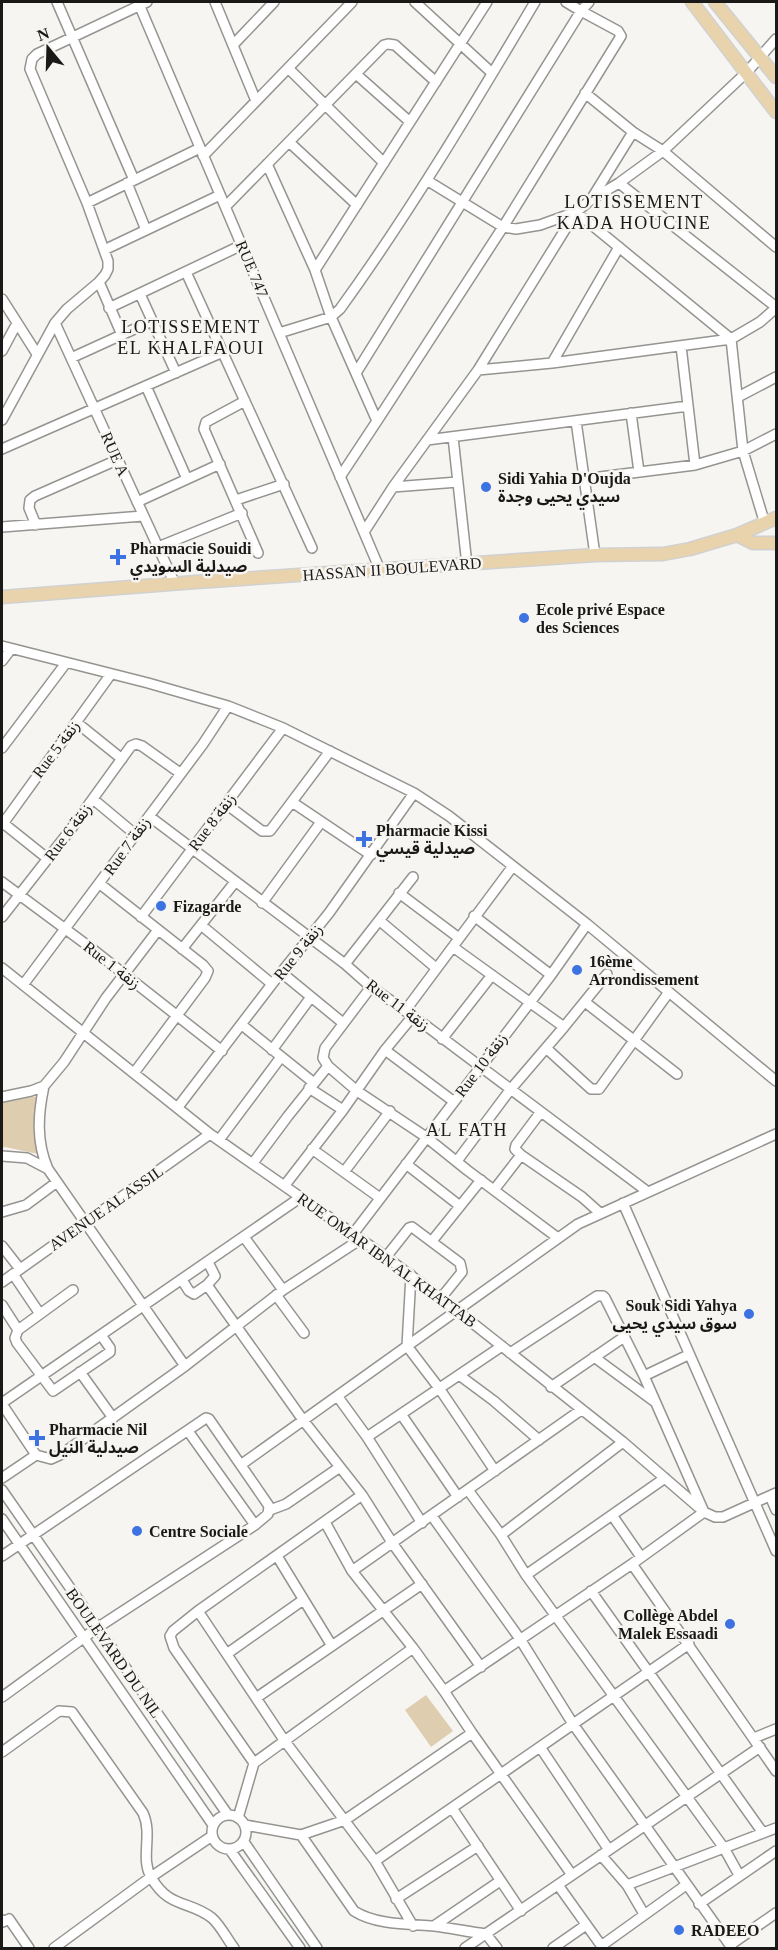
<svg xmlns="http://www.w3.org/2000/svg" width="778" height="1950" font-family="'Times New Roman','Noto Sans Arabic',serif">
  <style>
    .green { fill: #decdaf }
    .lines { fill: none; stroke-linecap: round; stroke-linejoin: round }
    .minor-casing { stroke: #969491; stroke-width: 12 }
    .major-casing { stroke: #d1d1d1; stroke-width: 15 }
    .minor { stroke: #fff; stroke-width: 9 }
    .major { stroke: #e8d3ad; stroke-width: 12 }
    .poi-dot { fill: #3d72e2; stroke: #f7f5f2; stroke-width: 2 }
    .labels { text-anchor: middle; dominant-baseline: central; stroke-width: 5; stroke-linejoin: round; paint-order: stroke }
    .street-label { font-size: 16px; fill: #1a1918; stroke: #f7f5f2 }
    .poi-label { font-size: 16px; font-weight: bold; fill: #1a1918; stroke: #f7f5f2; text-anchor: start }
    .neighbourhood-label { font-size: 18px; letter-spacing: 1.5px; fill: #1a1918; stroke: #f7f5f2 }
  </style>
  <rect width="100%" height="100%" fill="#f7f5f2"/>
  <path class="green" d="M 39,1096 L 35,1122 L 38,1154 L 5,1147 L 2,1148 L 2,1102 Z
    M 426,1695 L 453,1731 L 431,1747 L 405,1710 Z"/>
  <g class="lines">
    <g class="minor-casing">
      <path id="minor" d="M 57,2 L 134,180
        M 138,2 L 380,570
        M 215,2 L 256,101
        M 415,2 L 492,73
        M 566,2 L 581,11 L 589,2
        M 233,45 L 274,2
        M 288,68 L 384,163
        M 356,74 L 410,122
        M 585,93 L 633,132
        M 289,142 L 357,205
        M 203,156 L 352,2
        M 267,164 L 315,270 L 331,317 L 340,309 C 411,211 473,106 535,2
        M 428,181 L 503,227 L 516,229 L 540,225 L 576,212 L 592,199 L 619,183 L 663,151 L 747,72 L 776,39
        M 127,183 L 146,230
        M 619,183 L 776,307
        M 592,198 L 633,132 L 663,151 L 776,247
        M 87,203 L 200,148
        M 226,206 L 384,45 L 388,44 L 395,45 L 436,82
        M 104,250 L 87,203 L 30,69 L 32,59 L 37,54 L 147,2
        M 315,270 L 487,2
        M 186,272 L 312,548
        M 99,282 L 122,335
        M 140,294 L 176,373
        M 2,299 L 37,354
        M 109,308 L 242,245
        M 55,323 L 175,584
        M 279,333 L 331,317 L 377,421 L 340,477
        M 681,346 L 695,465
        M 2,351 L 17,323
        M 71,358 L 152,321
        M 552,363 L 619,247
        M 478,370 L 552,363 L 731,339 L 760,322 L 776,308
        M 356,373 L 581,11 L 618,31 L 621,36 L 503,227 L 377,421
        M 146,386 L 187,479
        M 738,397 L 776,377
        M 245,401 L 206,422 L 204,429 L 258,553
        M 631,413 L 639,472
        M 2,420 L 55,323 L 67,309 L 99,282 L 105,275 L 108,269 L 108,261 L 104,250 L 220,195
        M 576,421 L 595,555
        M 453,437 L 467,565
        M 427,440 L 688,406
        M 2,449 L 223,352
        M 584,479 L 695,465 L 743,451 L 776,434
        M 393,487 L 458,482
        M 236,500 L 284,484
        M 137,502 L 220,464
        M 36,525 L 29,508 L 30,500 L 35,496 L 117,460
        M 2,527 L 143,516
        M 364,532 L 393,487 L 478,370 L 576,212 L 731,339 L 743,451 L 765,524
        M 158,547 L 242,513
        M 2,646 L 148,683 L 228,706 L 283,728 L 414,793 L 449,816 L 587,924 L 776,1081
        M 2,661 L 11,649
        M 76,722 L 122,759
        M 2,748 L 66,663
        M 93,799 L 136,835
        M 292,802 L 371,855
        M 226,804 L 262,831 L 270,831 L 330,751
        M 149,816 L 345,964 L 371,987 L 413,1016 L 648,1192
        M 3,823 L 48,859
        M 2,825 L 111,674
        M 2,882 L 91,948 L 222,1051
        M 100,884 L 203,965 L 208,971 L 205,978 L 134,1073
        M 399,893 L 459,938
        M 262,903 L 321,822
        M 474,916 L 551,975
        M 2,917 L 71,829 L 131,746 L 136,744 L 142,746 L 180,773
        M 141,917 L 283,728
        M 380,921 L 436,968
        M 201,925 L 272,984
        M 453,947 L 564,1027
        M 182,949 L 235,882
        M 345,964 L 413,877
        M 2,968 L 210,1134 L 386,1257 L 441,1298 L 623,1442 L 704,1512 L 715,1517 L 723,1517 L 776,1493
        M 282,973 L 343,1023
        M 23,985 L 203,744 L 228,706
        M 371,987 L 325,1048 L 323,1058 L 328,1066 L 357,1091 L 426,1137 L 467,1170 L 558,1238
        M 585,1002 L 677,1074
        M 405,1011 L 513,866
        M 242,1025 L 314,1083
        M 442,1039 L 492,975
        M 546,1048 L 591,1089 L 599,1089 L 669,992
        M 272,1050 L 311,997
        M 385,1050 L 453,1101
        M 44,1086 C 38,1114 36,1142 48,1169 L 185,1366
        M 309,1088 L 343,1110
        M 2,1097 L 31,1091 L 44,1086 L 64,1062 L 106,998 L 158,930
        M 178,1107 L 272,984 L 329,913 L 414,793
        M 540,1113 L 516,1145 L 515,1149 L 521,1155 L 582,1197 L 600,1213
        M 219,1140 L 281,1057
        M 312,1149 L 380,1198
        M 2,1156 L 27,1158 L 48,1169
        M 457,1161 L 510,1090 L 564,1027 L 607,974
        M 253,1163 L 288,1116 L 328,1066
        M 406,1164 L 460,1206
        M 344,1172 L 390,1111
        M 285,1185 L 343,1110 L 385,1050 L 413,1016
        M 494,1190 L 521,1155
        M 623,1203 L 776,1551
        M 2,1212 L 26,1205 L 57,1182
        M 353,1234 L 551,975 L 587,924
        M 244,1237 L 283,1290
        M 432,1241 L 481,1180
        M 2,1246 L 20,1269
        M 386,1257 L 409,1228 L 412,1227 L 460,1263 L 462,1272 L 441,1298
        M 208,1262 L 215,1276 L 207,1285 L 303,1420 L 362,1495 L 393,1544 L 481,1667
        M 13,1274 L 40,1314
        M 411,1275 L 407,1346 L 439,1388 L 495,1471
        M 182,1280 L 189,1291 L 194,1294 L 207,1285
        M 2,1282 L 210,1134
        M 73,1290 L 18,1330 L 15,1338 L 17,1343 L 53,1391 L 110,1352 L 110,1348 L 101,1335
        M 276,1295 L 304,1333
        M 2,1305 L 18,1330
        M 594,1357 L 655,1402
        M 80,1372 L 113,1418
        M 459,1375 L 494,1401 L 539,1440
        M 644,1376 L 688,1355
        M 551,1387 L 624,1337
        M 338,1397 L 367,1437 L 422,1523
        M 2,1403 L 301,1197
        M 2,1404 L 36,1455
        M 401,1414 L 458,1497
        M 188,1431 L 255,1525
        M 367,1437 L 502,1346
        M 36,1455 L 51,1459 L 62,1454 L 185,1366 L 283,1290 L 361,1239
        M 242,1464 L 578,1224 L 776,1134
        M 2,1478 L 36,1455
        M 2,1490 L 228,1815
        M 468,1490 L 501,1535 L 526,1575 L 724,1848 L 739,1875
        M 770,1496 L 776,1510
        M 270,1510 L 286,1504 L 340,1467
        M 612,1515 L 641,1557
        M 432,1516 L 520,1639 L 573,1724 L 732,1948
        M 2,1519 L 213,1825
        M 325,1522 L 352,1571 L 413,1648 L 444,1691 L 472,1733 L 572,1875
        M 501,1535 L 623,1442
        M 2,1556 L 206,1418 L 209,1419 L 269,1506 L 268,1514 L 255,1525 L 97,1628 L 2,1697
        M 277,1556 L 332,1646
        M 632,1564 L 776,1771
        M 352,1571 L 581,1410
        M 526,1575 L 665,1478
        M 591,1591 L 763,1833
        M 198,1611 L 284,1740 L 375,1861 L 413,1926
        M 228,1653 L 303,1600
        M 444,1691 L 632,1564 L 704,1512 L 644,1376 L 605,1298 L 603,1296 L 597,1296 L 510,1353
        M 256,1698 L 422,1584
        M 754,1738 L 776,1729
        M 540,1747 L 609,1850
        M 2,1752 L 59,1711 L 72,1712 L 143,1813 C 153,1835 140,1858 151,1877 C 169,1909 189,1900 212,1918 C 221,1926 227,1939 234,1948
        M 254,1763 L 174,1648 L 170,1636 L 173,1631 L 198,1611 L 362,1495
        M 452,1808 L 521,1911
        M212 1832a17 17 0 1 1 34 0a17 17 0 1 1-34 0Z
        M 238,1818 L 254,1763 L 413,1648
        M 245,1825 L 301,1835 L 345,1820 L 472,1733
        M 301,1835 L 354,1911 C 376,1925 408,1924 434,1926 C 451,1928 469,1932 486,1934 L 497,1948
        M 244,1842 L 317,1948
        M 230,1850 L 300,1948
        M 601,1855 L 627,1885 L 644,1914
        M 375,1861 L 689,1644
        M 558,1885 L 603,1948
        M 627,1885 L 776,1828
        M 396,1899 L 478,1846
        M 699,1904 L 776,1851
        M 2,1920 L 3,1922 L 9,1919 L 29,1948
        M 434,1926 L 500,1881
        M 730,1945 L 776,1913
        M 601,1946 L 686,1885
        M 54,1948 L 151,1877 L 212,1836
        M 465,1948 L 760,1747
        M 553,1948 L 586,1925"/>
    </g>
    <g class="major-casing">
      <path id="major" d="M 692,2 L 776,112
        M 715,2 L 776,77
        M 737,535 L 753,543 L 776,543
        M 2,597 L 196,582 L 595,555 L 663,554 L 690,549 L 737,535 L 776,518"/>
    </g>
    <use href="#minor" class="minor"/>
    <use href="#major" class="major"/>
  </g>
  <g class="poi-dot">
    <circle cx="486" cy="487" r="6"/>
    <path d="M115 548h6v6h6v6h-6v6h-6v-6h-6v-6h6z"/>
    <circle cx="524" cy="618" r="6"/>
    <path d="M361 830h6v6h6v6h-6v6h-6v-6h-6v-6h6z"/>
    <circle cx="161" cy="906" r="6"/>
    <circle cx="577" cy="970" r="6"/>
    <circle cx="749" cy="1314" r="6"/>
    <path d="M34 1429h6v6h6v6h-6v6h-6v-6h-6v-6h6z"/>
    <circle cx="137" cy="1531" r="6"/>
    <circle cx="730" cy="1624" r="6"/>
    <circle cx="679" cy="1930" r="6"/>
  </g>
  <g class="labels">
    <g class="street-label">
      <text transform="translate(252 269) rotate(67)">RUE 747</text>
      <text transform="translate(115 454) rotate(66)">RUE A</text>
      <text transform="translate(392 569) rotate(-4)">HASSAN II BOULEVARD</text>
      <text transform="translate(56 749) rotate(-53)">Rue 5 زنقة</text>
      <text transform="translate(212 822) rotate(-53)">Rue 8 زنقة</text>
      <text transform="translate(68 832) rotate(-53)">Rue 6 زنقة</text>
      <text transform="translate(127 846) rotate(-54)">Rue 7 زنقة</text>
      <text transform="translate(298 952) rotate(-51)">Rue 9 زنقة</text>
      <text transform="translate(112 965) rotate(38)">Rue 1 زنقة</text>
      <text transform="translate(398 1005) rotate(37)">Rue 11 زنقة</text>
      <text transform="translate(481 1065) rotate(-53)">Rue 10 زنقة</text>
      <text transform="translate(106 1208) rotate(-35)">AVENUE AL ASSIL</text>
      <text transform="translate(387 1260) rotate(36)">RUE OMAR IBN AL KHATTAB</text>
      <text transform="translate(114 1653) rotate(55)">BOULEVARD DU NIL</text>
    </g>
    <g class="poi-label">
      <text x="498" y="478">Sidi Yahia D'Oujda<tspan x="498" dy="18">سيدي يحيى وجدة</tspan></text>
      <text x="130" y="548">Pharmacie Souidi<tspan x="130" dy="18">صيدلية السويدي</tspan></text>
      <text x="536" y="609">Ecole privé Espace<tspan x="536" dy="18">des Sciences</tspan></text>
      <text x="376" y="830">Pharmacie Kissi<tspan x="376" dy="18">صيدلية قيسي</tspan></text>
      <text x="173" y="906">Fizagarde</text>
      <text x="589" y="961">16ème<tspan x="589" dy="18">Arrondissement</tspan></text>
      <text x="737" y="1305" text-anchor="end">Souk Sidi Yahya<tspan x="737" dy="18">سوق سيدي يحيى</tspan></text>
      <text x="49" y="1429">Pharmacie Nil<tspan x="49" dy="18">صيدلية النيل</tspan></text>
      <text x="149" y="1531">Centre Sociale</text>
      <text x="718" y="1615" text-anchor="end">Collège Abdel<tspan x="718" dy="18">Malek Essaadi</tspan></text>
      <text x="691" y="1930">RADEEO</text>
    </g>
    <g class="neighbourhood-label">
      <text x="634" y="202">LOTISSEMENT<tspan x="634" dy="21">KADA HOUCINE</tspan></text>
      <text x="191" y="327">LOTISSEMENT<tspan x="191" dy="21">EL KHALFAOUI</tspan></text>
      <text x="467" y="1130">AL FATH</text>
    </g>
  </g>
  <rect width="778" height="1950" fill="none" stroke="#1a1918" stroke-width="6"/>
  <g transform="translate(48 48) rotate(341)" stroke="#f7f5f2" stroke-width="4.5" paint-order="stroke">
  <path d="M0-4.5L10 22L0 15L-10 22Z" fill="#1a1918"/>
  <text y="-9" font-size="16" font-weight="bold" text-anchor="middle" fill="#1a1918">N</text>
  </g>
</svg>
